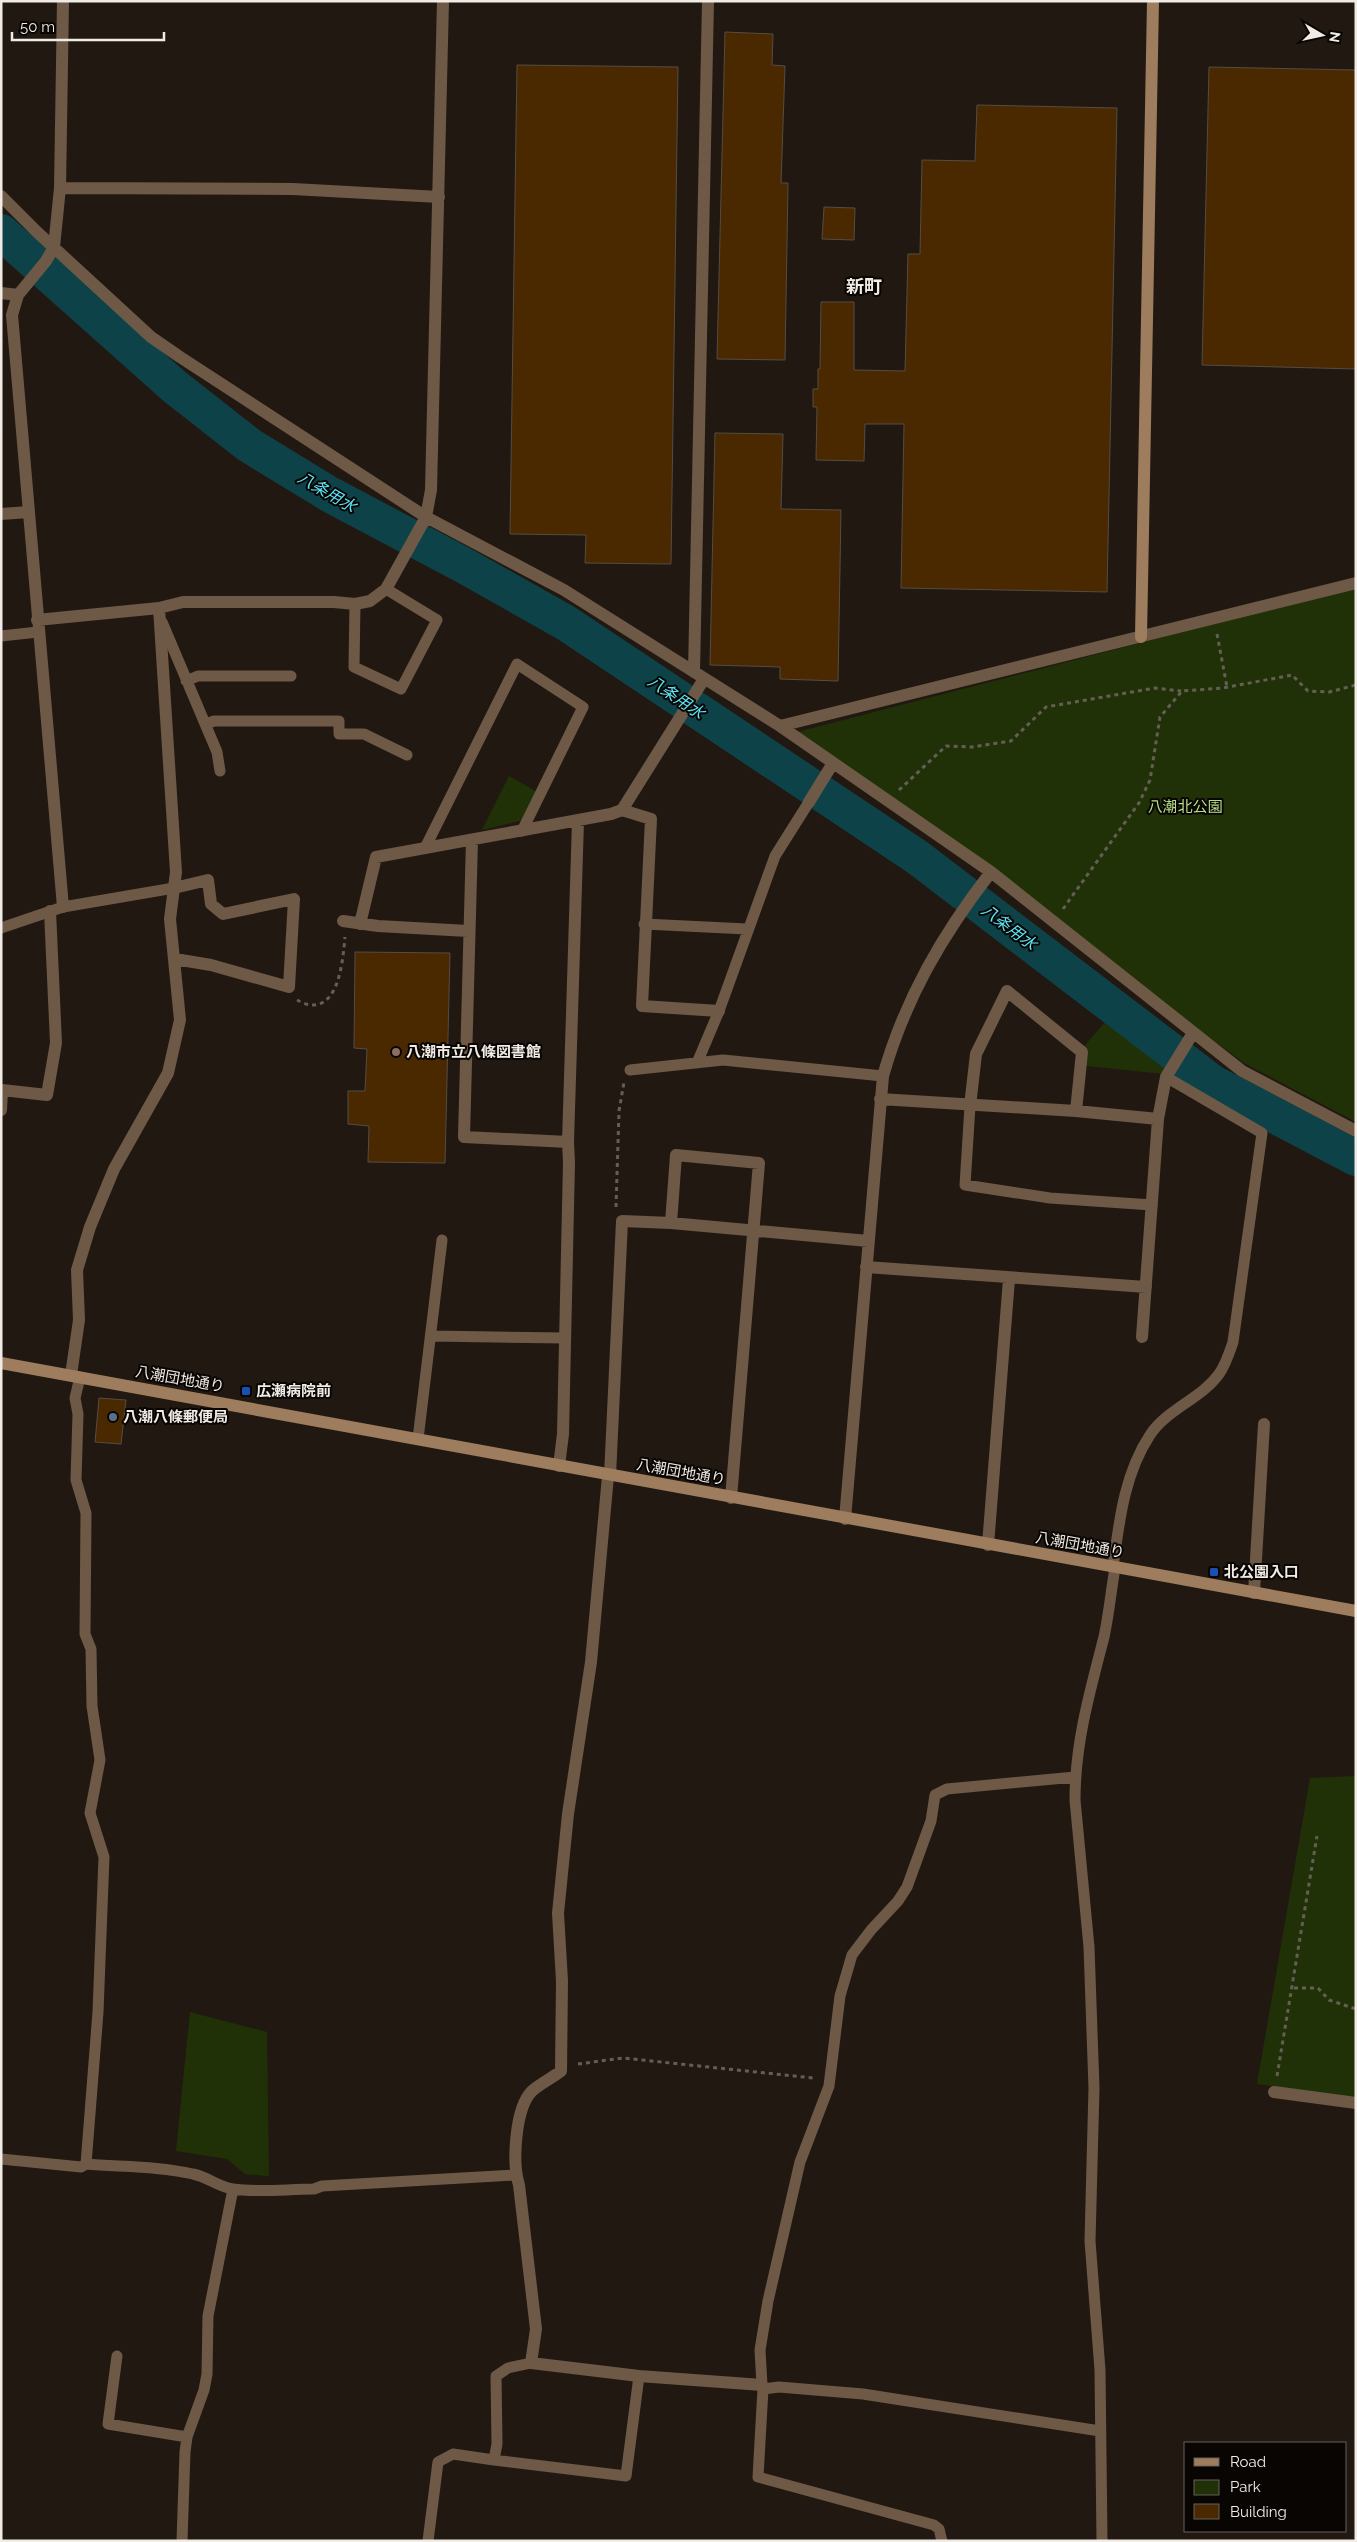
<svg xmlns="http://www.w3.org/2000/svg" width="1357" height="2542" font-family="Raleway,'Noto Sans JP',sans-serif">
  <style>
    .green { fill: #213107 }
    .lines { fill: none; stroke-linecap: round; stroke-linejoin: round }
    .river { stroke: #0e4249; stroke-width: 36 }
    .building { fill: #4a2900; stroke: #564c43 }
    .path { stroke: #655e56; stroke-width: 3; stroke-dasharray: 4 4; stroke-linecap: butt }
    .lane { stroke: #6e5946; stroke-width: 11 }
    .street { stroke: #6e5946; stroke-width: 12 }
    .secondary { stroke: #9e7c5e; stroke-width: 12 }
    .education-dot { fill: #8d6e63; stroke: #080503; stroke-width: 2 }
    .transit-dot { fill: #1a4fb4; stroke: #080503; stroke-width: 2 }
    .service-dot { fill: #5c6f8a; stroke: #080503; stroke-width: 2 }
    .labels { text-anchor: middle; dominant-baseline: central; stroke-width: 4; stroke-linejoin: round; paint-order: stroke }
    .park-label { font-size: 15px; fill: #b7dd87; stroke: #080503 }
    .poi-label { font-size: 15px; font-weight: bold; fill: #f1ebe5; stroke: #080503; text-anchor: start }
    .street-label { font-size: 15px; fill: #f1ebe5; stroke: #080503 }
    .water-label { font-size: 16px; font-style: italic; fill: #5be3f5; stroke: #080503 }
    .quarter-label { font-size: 18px; font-weight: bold; fill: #f1ebe5; stroke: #080503 }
  </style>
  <rect width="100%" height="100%" fill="#211911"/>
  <path class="green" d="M 1356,587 L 1356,1122 L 1244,1063 L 797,732 Z
    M 509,776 L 537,792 L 524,820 L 482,830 Z
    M 1114,1012 L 1175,1056 L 1164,1074 L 1077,1065 L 1079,1052 Z
    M 1356,1776 L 1356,2098 L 1257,2084 L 1310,1778 Z
    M 190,2012 L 267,2032 L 269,2176 L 245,2174 L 227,2159 L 176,2151 Z"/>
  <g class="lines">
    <path class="river" d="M 1,232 L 175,387 L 249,445 L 329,494 L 465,566 L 566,623 L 917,857 L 1213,1083 L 1356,1158"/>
  </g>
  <path class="building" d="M 725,32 L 773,34 L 772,65 L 785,66 L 781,183 L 788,183 L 785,360 L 717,359 Z
    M 517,65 L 678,67 L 671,564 L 585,563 L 586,535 L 510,534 Z
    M 1209,67 L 1356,70 L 1356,369 L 1202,365 Z
    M 977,105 L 1117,108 L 1107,592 L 901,588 L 904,424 L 865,424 L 864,461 L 816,460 L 817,407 L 813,407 L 813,389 L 818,389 L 818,369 L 820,369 L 821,302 L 854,302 L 854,370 L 905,371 L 908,254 L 920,254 L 922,160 L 975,161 Z
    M 824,207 L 855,208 L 854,240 L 822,239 Z
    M 715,433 L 783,434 L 781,509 L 841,510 L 838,681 L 780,679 L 780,667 L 710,665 Z
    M 355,952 L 450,953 L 445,1163 L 368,1162 L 369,1126 L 348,1124 L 348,1091 L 365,1091 L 367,1049 L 354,1048 Z
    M 99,1398 L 126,1400 L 121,1444 L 95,1442 Z"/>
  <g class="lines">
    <path class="path" d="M 1217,634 L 1227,687
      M 899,790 L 946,746 L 972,747 L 1011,741 L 1046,707 L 1155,688 L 1181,691
      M 1063,909 L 1139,803 L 1150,780 L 1160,717 L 1182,691 L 1223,688 L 1292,675 L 1308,691 L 1329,692 L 1356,685
      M 297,1000 C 301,1002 307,1005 312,1005 C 340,1006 343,957 345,937
      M 616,1207 L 619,1111 L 624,1082
      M 1294,1988 L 1318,1988 L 1329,2000 L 1356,2009
      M 578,2064 L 623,2058 L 813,2078
      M 1277,2076 L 1317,1836"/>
    <path class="lane" d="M 355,604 L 354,667 L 401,689 L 437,620 L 386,589
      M 162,622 L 217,752 L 220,771
      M 1,636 L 38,632
      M 186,681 L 198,676 L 291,676
      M 206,724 L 214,721 L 339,721 L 339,734 L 364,734 L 407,755
      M 425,848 L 517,664 L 583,707 L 522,831
      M 644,924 L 747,929
      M 1,928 L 63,907 L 174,888
      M 697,1063 L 719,1011 L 775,856 L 809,802
      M 630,1070 L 723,1060 L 883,1076
      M 970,1106 L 965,1185 L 1050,1198 L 1152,1205
      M 432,1336 L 565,1338
      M 80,1377 L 75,1398 L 78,1414 L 76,1480 L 86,1513 L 85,1634 L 91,1649 L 92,1706 L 100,1760 L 90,1813 L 104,1857 L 98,2012 L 86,2164
      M 418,1439 L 442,1240
      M 1113,1567 C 1119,1523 1124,1474 1150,1435 C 1167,1409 1201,1399 1219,1374 C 1226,1364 1229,1354 1233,1342 L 1262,1133 L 1166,1077
      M 1,2159 L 81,2167 L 86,2164 C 121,2167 158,2166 193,2174 C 208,2177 218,2187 233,2189 C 259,2193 287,2189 314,2189 L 322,2186 L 515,2175
      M 117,2356 L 108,2424 L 187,2437
      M 762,2385 L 760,2350 L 768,2301 L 800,2162 L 829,2086 L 840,1996 L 852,1955 L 871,1930 L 898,1901 L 907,1887 L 931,1821 L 935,1795 L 947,1789 L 1075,1777
      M 494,2460 L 626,2476 L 639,2376
      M 182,2541 L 185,2452 L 187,2437 L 204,2390 L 207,2374 L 208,2316 L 233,2189
      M 428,2541 L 438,2462 L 453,2454 L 494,2460 L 497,2444 L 496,2376 L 508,2368 L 531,2363
      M 942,2541 L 939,2529 L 934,2525 L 758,2477 L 763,2389 L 779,2387 L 863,2394 L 1100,2431
      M 1102,2541 L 1100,2370 L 1090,2241 L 1094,2088 L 1089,1947 L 1075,1800 C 1075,1743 1090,1691 1104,1637 C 1109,1614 1111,1591 1115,1568"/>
    <path class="street" d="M 63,1 L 60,188 L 54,247 L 46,261 L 18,295 L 12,315 L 63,907
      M 60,188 L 293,189 L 439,197
      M 1,196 L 37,232 L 151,337 L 180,357 L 426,517 L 564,590 L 780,726 L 991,872 L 1242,1071 L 1356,1131
      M 1,293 L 18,295
      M 1,514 L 29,512
      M 37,620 L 159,608 L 183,602 L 334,602 L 355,604 L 370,601 L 386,589 L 426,517 L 431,490 L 443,1
      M 694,672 L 708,1
      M 780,726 L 1356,583
      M 809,802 L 833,763
      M 622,810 L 651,819 L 642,1006 L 719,1011
      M 472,840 L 464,1137 L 568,1142
      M 174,888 L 208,880 L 211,904 L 223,914 L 294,899 L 289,987 L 211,965 L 175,959
      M 343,921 L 378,926 L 468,931
      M 360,924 L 376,857 L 611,814 L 622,810 L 704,679
      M 880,1099 L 1076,1111 L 1158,1119
      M 970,1106 L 976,1054 L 1007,991 L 1082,1052 L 1076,1111
      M 1,1110 L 2,1090 L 47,1095 L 56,1043 L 50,911
      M 671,1223 L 676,1155 L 759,1163 L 731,1498
      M 866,1267 L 1146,1287
      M 1142,1337 L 1158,1119 L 1166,1077 L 1193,1033
      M 71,1375 L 79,1320 L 77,1270 L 90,1227 L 114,1169 L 168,1073 L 180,1020 L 170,919 L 176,872 L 159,608
      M 559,1466 L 563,1434 L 569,1162 L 568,1142 L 578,821
      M 608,1476 L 591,1662 L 568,1814 L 558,1913 L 562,1981 L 561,2071 C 552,2078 540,2084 532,2091 C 515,2108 512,2163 519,2185 L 536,2329 L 531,2363 L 639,2376 L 762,2385 L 763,2389
      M 610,1476 L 622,1221 L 671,1223 L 868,1241
      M 845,1519 L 883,1076 C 905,999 942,935 991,872
      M 988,1545 L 1009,1279
      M 1254,1593 L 1264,1424
      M 1274,2092 L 1356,2103"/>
    <path class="secondary" d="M 1141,637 L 1153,1
      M 1,1363 L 1356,1611"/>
  </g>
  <circle class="education-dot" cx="396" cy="1052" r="5"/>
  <g class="transit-dot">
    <rect x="241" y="1386" width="10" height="10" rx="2.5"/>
    <rect x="1209" y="1567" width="10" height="10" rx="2.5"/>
  </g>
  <circle class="service-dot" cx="113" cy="1417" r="5"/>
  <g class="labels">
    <g class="park-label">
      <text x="1185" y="807">八潮北公園</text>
    </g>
    <g class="poi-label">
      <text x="406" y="1052">八潮市立八條図書館</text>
      <text x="256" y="1391">広瀬病院前</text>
      <text x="123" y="1417">八潮八條郵便局</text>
      <text x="1224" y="1572">北公園入口</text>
    </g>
    <g class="street-label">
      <text transform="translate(180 1379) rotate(10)">八潮団地通り</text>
      <text transform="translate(681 1472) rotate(10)">八潮団地通り</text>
      <text transform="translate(1080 1545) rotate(10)">八潮団地通り</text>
    </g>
    <g class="water-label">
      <text transform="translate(327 492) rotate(30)">八条用水</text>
      <text transform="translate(676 697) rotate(34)">八条用水</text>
      <text transform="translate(1009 927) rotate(37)">八条用水</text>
    </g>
    <g class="quarter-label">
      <text x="864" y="286">新町</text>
    </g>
  </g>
  <rect width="1357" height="2542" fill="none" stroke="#f1ebe5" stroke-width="5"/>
  <rect x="1184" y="2442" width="162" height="90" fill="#080503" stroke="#65615d"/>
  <rect x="1194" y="2458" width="25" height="8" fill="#9e7c5e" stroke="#65615d"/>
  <text x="1230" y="2467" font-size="15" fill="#f1ebe5">Road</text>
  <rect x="1194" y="2480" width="25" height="15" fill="#213107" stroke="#65615d"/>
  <text x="1230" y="2492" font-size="15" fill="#f1ebe5">Park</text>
  <rect x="1194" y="2504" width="25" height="15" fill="#4a2900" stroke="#65615d"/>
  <text x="1230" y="2517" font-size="15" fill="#f1ebe5">Building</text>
  <g transform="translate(1322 35) rotate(99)" stroke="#080503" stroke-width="4" paint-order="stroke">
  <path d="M0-4L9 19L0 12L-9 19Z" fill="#f1ebe5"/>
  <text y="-8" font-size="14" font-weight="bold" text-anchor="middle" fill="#f1ebe5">N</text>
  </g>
  <path d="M12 32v8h152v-8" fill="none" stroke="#f1ebe5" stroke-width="2.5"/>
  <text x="20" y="32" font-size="15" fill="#f1ebe5" stroke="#080503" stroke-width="4" paint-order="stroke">50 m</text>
</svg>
